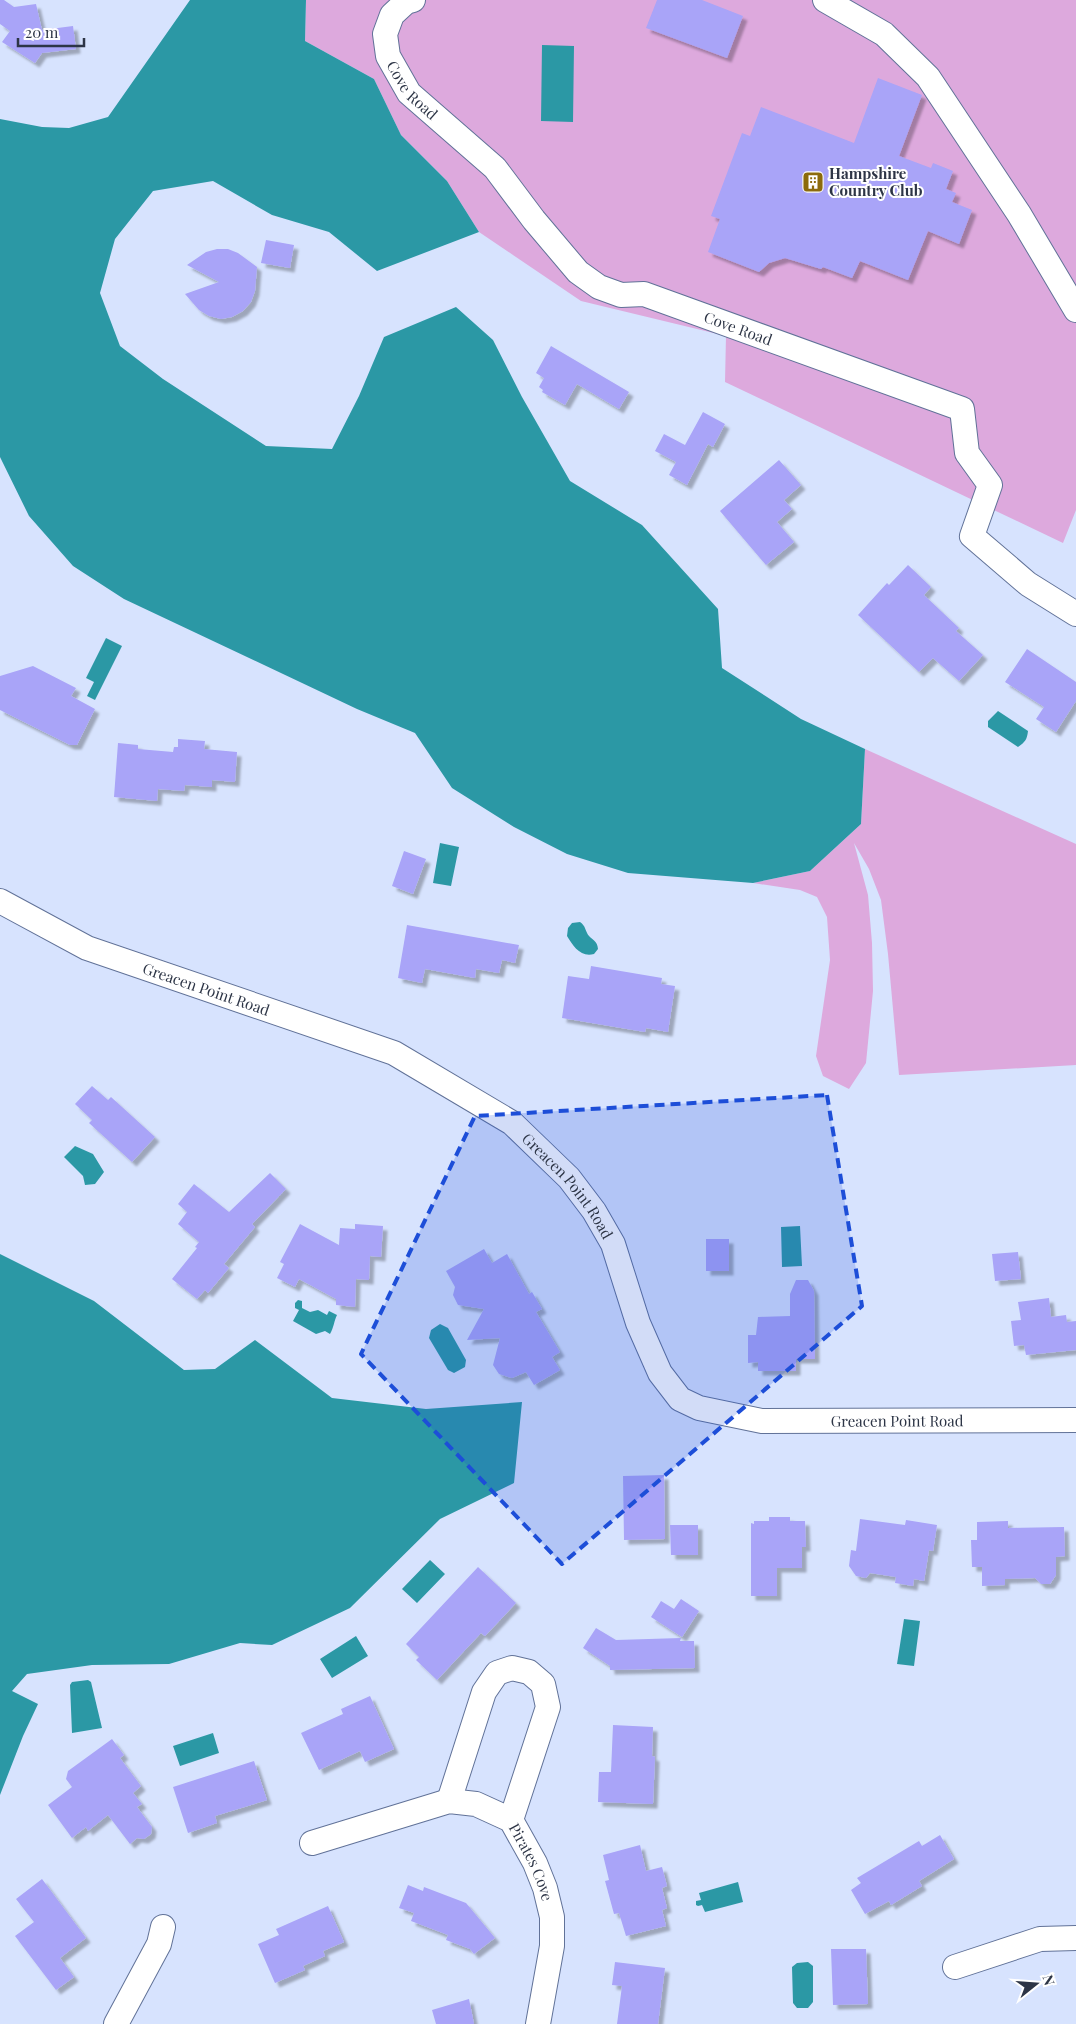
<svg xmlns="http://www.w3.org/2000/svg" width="1076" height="2024" font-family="'Playfair Display',serif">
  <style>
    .green { fill: #dda9dd }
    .water { fill: #2b98a5 }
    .building { fill: #a9a4f8; filter: url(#shadow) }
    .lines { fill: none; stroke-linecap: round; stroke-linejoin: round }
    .minor-casing { stroke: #617298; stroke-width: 26 }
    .minor { stroke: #fff; stroke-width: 24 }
    .marked { fill: #1d4ed8; fill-opacity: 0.2; stroke: #1d4ed8; stroke-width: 4; stroke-dasharray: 10 6; stroke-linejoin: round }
    .labels { text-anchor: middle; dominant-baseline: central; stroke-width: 4; stroke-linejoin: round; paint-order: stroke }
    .street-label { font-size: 15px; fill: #2d3546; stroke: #fff }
    .poi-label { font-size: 15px; font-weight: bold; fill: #2d3546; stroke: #fff; text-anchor: start }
  </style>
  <defs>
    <filter id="shadow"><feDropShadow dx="4.5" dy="4.5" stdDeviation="1" flood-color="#0004"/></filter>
  </defs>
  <rect width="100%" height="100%" fill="#d7e3fe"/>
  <path class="green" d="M 306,0 L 1076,0 L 1076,510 L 1063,543 L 725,382 L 726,336 L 581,301 L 479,232 L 447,181 L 401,135 L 374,79 L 305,41 Z
    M 865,749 L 1076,844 L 1076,1065 L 899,1075 L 888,954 L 881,900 L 869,869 L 854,843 L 868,895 L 872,943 L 873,991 L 866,1063 L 849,1089 L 823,1076 L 816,1056 L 830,960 L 827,917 L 817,897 L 800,890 L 753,883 L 810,871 L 861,824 Z"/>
  <path class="water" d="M 190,0 L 306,0 L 305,41 L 374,79 L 401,135 L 447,181 L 479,232 L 377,271 L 329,232 L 272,215 L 213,181 L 153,191 L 115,239 L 100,293 L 120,346 L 163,379 L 266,446 L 332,449 L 359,396 L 384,337 L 456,307 L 493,340 L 522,397 L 570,481 L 642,525 L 718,609 L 722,668 L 801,719 L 865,749 L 861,824 L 810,871 L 753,883 L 628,873 L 567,854 L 514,827 L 452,788 L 415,733 L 357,709 L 124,599 L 73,566 L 29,516 L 0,457 L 0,119 L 42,127 L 69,128 L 108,117 Z
    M 542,45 L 574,46 L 573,122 L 541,121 Z
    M 106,638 L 122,646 L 95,700 L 87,696 L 94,682 L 86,678 Z
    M 998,711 L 1028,731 C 1027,740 1025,742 1018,747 L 988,727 L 988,721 Z
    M 440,843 L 459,847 L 451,886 L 433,883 Z
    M 580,922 C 586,926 585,931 589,936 C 594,941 597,941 598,949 L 594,954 C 581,958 573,946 567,936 L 568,928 L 572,923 Z
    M 75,1146 L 93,1154 L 104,1172 L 95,1184 L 85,1185 L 83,1176 L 64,1157 Z
    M 800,1226 L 802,1266 L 782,1267 L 781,1227 Z
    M 0,1254 L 94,1301 L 184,1370 L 215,1369 L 255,1340 L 332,1398 L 426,1409 L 522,1402 L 514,1483 L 440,1519 L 350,1608 L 272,1645 L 240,1643 L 169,1664 L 92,1665 L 27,1674 L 12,1691 L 38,1704 L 23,1736 L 0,1795 Z
    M 298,1300 L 302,1301 L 302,1308 L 310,1312 L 318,1310 L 327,1315 L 329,1311 L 337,1315 C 334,1321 334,1327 330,1334 L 325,1331 L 316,1334 L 293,1321 L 299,1310 L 295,1308 L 295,1303 Z
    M 440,1324 L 448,1328 L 466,1360 L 465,1367 L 454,1373 L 448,1370 L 429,1338 L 431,1330 Z
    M 430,1560 L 445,1574 L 417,1603 L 402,1589 Z
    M 904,1619 L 920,1621 L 914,1666 L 897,1664 Z
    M 356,1636 L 368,1656 L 332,1678 L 320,1659 Z
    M 88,1680 L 91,1682 L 102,1728 L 72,1733 L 70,1685 L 72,1682 Z
    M 213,1733 L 219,1753 L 180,1766 L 173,1746 Z
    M 738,1882 L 743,1902 L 705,1912 L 702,1905 L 698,1906 L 696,1905 L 696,1901 L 701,1900 L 699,1893 Z
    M 808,1962 L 813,1966 L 813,2002 L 808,2008 L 797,2008 L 793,2003 L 792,1967 L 797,1963 Z"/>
  <path class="building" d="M 0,0 L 4,0 L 14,7 L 36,4 L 42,30 L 73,26 L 76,49 L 42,53 L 35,63 L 2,42 L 10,31 L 0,24 Z
    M 657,0 L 702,0 L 743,16 L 727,58 L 646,28 Z
    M 878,78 L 922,95 L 899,156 L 931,168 L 933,163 L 953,171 L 946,189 L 956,193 L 952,202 L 972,210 L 959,244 L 928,231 L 908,280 L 860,261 L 852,278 L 823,267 L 821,269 L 785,258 L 769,263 L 759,272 L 708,252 L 720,219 L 711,216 L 742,133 L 750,136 L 761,107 L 854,143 Z
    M 266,240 L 294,245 L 290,268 L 261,263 Z
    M 217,249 L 228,249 L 238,253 L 257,267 L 255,291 L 251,302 L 243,311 L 232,317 L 221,319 L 209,316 L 199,310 L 185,294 L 219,282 L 187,265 L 206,252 Z
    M 551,346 L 629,392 L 619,409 L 577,384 L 565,405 L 542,392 L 543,390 L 539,387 L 544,378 L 536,373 Z
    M 703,412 L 725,424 L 713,447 L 708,444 L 687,485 L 669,475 L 676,462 L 655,451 L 664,434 L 685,445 Z
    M 779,460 L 801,485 L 784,500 L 792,509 L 777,522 L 794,542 L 766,565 L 720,511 Z
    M 908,565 L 931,587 L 924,595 L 959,628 L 956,631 L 983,655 L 959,681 L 933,658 L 919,672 L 858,615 L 887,583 L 889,585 Z
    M 1027,649 L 1076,682 L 1076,701 L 1056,732 L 1036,719 L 1044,707 L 1005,682 Z
    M 33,666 L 76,688 L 71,696 L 95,709 L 77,745 L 70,745 L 0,710 L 0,676 Z
    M 178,739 L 205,741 L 204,749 L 237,752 L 235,782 L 212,780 L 212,787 L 185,785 L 184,791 L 158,789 L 157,801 L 114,797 L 118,743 L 138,745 L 138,749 L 173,752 L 174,747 L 178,747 Z
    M 404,851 L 426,859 L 413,894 L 392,886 Z
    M 407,925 L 519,945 L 515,963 L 502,960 L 499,973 L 476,969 L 475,978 L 425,969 L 422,983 L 398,978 Z
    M 591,966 L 662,978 L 661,984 L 675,986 L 668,1032 L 646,1028 L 645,1032 L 562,1018 L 568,976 L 589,979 Z
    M 92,1086 L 108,1100 L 111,1097 L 155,1137 L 132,1162 L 89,1123 L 92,1120 L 75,1104 Z
    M 270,1173 L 286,1189 L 252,1224 L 255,1227 L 224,1264 L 229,1268 L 208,1293 L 205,1290 L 197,1299 L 172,1279 L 197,1248 L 195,1247 L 199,1242 L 178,1224 L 187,1212 L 178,1204 L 194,1184 L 229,1212 Z
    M 300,1224 L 339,1245 L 340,1228 L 355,1229 L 355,1224 L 383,1226 L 381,1257 L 370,1256 L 369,1280 L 356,1279 L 355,1307 L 336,1305 L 336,1299 L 299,1279 L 295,1287 L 277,1278 L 284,1264 L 280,1262 Z
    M 706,1239 L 729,1239 L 729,1271 L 706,1271 Z
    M 484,1249 L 492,1263 L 507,1254 L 529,1294 L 532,1292 L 542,1309 L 536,1312 L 560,1352 L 552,1357 L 560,1370 L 534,1385 L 526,1372 L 512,1378 L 499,1374 L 493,1365 L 500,1338 L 467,1340 L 484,1309 L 458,1305 L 453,1295 L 455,1287 L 446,1271 Z
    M 1018,1252 L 1021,1279 L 995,1281 L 992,1254 Z
    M 796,1280 L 808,1280 L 814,1291 L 815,1359 L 796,1359 L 796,1371 L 758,1371 L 758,1362 L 748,1363 L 748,1335 L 756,1335 L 758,1317 L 790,1316 L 790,1294 Z
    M 1049,1298 L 1051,1317 L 1066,1315 L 1067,1322 L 1076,1321 L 1076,1350 L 1026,1355 L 1024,1345 L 1014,1346 L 1011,1321 L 1021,1320 L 1018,1302 Z
    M 664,1475 L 665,1539 L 624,1540 L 623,1476 Z
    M 769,1517 L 790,1517 L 790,1521 L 805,1521 L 806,1547 L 802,1547 L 802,1568 L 777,1568 L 777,1596 L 751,1596 L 751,1523 L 754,1524 L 754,1521 L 769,1521 Z
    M 860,1519 L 905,1525 L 906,1520 L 937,1525 L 933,1551 L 929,1550 L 924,1581 L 914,1579 L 913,1586 L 895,1583 L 896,1577 L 870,1573 L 866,1578 L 856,1576 L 849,1566 L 851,1550 L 856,1551 Z
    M 1008,1521 L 1008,1528 L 1064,1527 L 1065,1556 L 1056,1557 L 1056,1575 L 1050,1584 L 1041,1584 L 1035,1578 L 1005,1579 L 1005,1585 L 982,1586 L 982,1567 L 972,1567 L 971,1540 L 977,1540 L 977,1522 Z
    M 670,1525 L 698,1525 L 698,1555 L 671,1555 Z
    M 478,1567 L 516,1603 L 485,1636 L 481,1633 L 437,1680 L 416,1660 L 419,1657 L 406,1644 Z
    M 681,1599 L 699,1611 L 682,1637 L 651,1617 L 661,1601 L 674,1609 Z
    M 596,1628 L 616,1640 L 681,1638 L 680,1641 L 694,1641 L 695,1668 L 610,1670 L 610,1666 L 583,1648 Z
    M 370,1696 L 394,1749 L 365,1762 L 360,1751 L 319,1770 L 301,1733 L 343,1714 L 341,1709 Z
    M 613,1725 L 653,1727 L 652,1756 L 655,1757 L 653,1804 L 598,1802 L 599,1772 L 611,1772 Z
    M 112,1739 L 124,1755 L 120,1758 L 141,1786 L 133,1793 L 142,1804 L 137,1807 L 152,1827 L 151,1834 L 144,1839 L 137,1838 L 130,1844 L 108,1815 L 88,1831 L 86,1827 L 72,1838 L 48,1805 L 72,1787 L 66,1779 L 68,1771 Z
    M 254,1761 L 267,1800 L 215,1816 L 217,1823 L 188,1833 L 173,1787 Z
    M 940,1835 L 954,1859 L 919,1881 L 922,1886 L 891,1905 L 889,1901 L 865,1914 L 851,1890 L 861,1883 L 857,1878 L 919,1841 L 922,1846 Z
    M 640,1845 L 646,1871 L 662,1867 L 667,1886 L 662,1888 L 667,1908 L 662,1910 L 666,1926 L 626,1936 L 619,1913 L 614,1914 L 605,1881 L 609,1880 L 603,1855 Z
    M 42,1879 L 86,1938 L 60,1958 L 74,1977 L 56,1990 L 15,1936 L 34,1922 L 16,1899 Z
    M 408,1885 L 423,1891 L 424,1887 L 466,1903 L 495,1938 L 474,1954 L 470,1949 L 446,1940 L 448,1935 L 411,1921 L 414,1913 L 399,1908 Z
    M 328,1906 L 344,1942 L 323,1951 L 325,1956 L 303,1966 L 305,1970 L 275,1983 L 258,1944 L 279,1935 L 276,1929 Z
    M 831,1949 L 866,1949 L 868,2004 L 833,2005 Z
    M 615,1962 L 665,1968 L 658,2024 L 617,2024 L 622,1986 L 612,1985 Z
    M 469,1999 L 474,2024 L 436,2024 L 432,2010 Z"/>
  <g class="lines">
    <g class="minor-casing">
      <g id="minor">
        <path id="s1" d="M 413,0 L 406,2 L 392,15 L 385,34 L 388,56 L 409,93 L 495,168 L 534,220 L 578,272 L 599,287 L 621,295 L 644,294 L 962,409 L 967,453 L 990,485 L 972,536 L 1028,584 L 1076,614"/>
        <path d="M 825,0 L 884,34 L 928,77 L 1019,214 L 1076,310"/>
        <path id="s2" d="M 0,901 L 87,948 L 394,1053 L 512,1123 L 569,1178 L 594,1211 L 613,1244 L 638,1323 L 660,1373 L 680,1399 L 699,1408 L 762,1421 L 1076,1420"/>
        <path d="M 449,1801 L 484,1692 L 497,1673 L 512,1668 L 529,1672 L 543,1684 L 548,1707 L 511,1820"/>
        <path id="s3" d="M 312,1843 L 449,1801 L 476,1804 L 511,1820 L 535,1863 L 545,1888 L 552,1917 L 552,1946 L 538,2024"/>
        <path d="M 955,1967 L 1040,1939 L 1076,1938"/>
        <path d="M 116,2024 L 159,1944 L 163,1927"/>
      </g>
    </g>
    <use href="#minor" class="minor"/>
  </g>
  <path class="marked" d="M 827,1095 L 862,1306 L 562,1564 L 361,1354 L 475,1116 Z"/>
  <defs>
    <g id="building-square" transform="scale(1.125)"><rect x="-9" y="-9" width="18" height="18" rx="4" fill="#8c6b0c" stroke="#fff"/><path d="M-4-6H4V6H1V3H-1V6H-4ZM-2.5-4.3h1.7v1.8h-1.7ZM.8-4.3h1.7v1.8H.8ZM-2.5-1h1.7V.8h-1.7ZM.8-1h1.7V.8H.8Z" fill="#fff"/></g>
  </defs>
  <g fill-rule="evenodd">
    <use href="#building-square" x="813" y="182"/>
  </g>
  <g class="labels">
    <g class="street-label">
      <text stroke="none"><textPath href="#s1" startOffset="111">Cove Road</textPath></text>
      <text stroke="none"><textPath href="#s1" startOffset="531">Cove Road</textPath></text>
      <text stroke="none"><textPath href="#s2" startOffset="225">Greacen Point Road</textPath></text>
      <text stroke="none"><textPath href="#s2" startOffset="645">Greacen Point Road</textPath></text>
      <text stroke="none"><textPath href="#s2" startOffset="1110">Greacen Point Road</textPath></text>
      <text stroke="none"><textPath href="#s3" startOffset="256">Pirates Cove</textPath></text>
    </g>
    <g class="poi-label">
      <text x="829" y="173">Hampshire<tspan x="829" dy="17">Country Club</tspan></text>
    </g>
  </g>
  <g transform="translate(1036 1984) rotate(73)" stroke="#ffffff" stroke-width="4" paint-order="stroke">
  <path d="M0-4L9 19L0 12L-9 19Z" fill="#2d3546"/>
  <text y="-8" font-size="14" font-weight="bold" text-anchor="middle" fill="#2d3546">N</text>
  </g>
  <path d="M18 38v8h66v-8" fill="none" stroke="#2d3546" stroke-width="2.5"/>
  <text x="25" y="38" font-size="15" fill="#2d3546" stroke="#ffffff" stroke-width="4" paint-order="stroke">20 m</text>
</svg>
